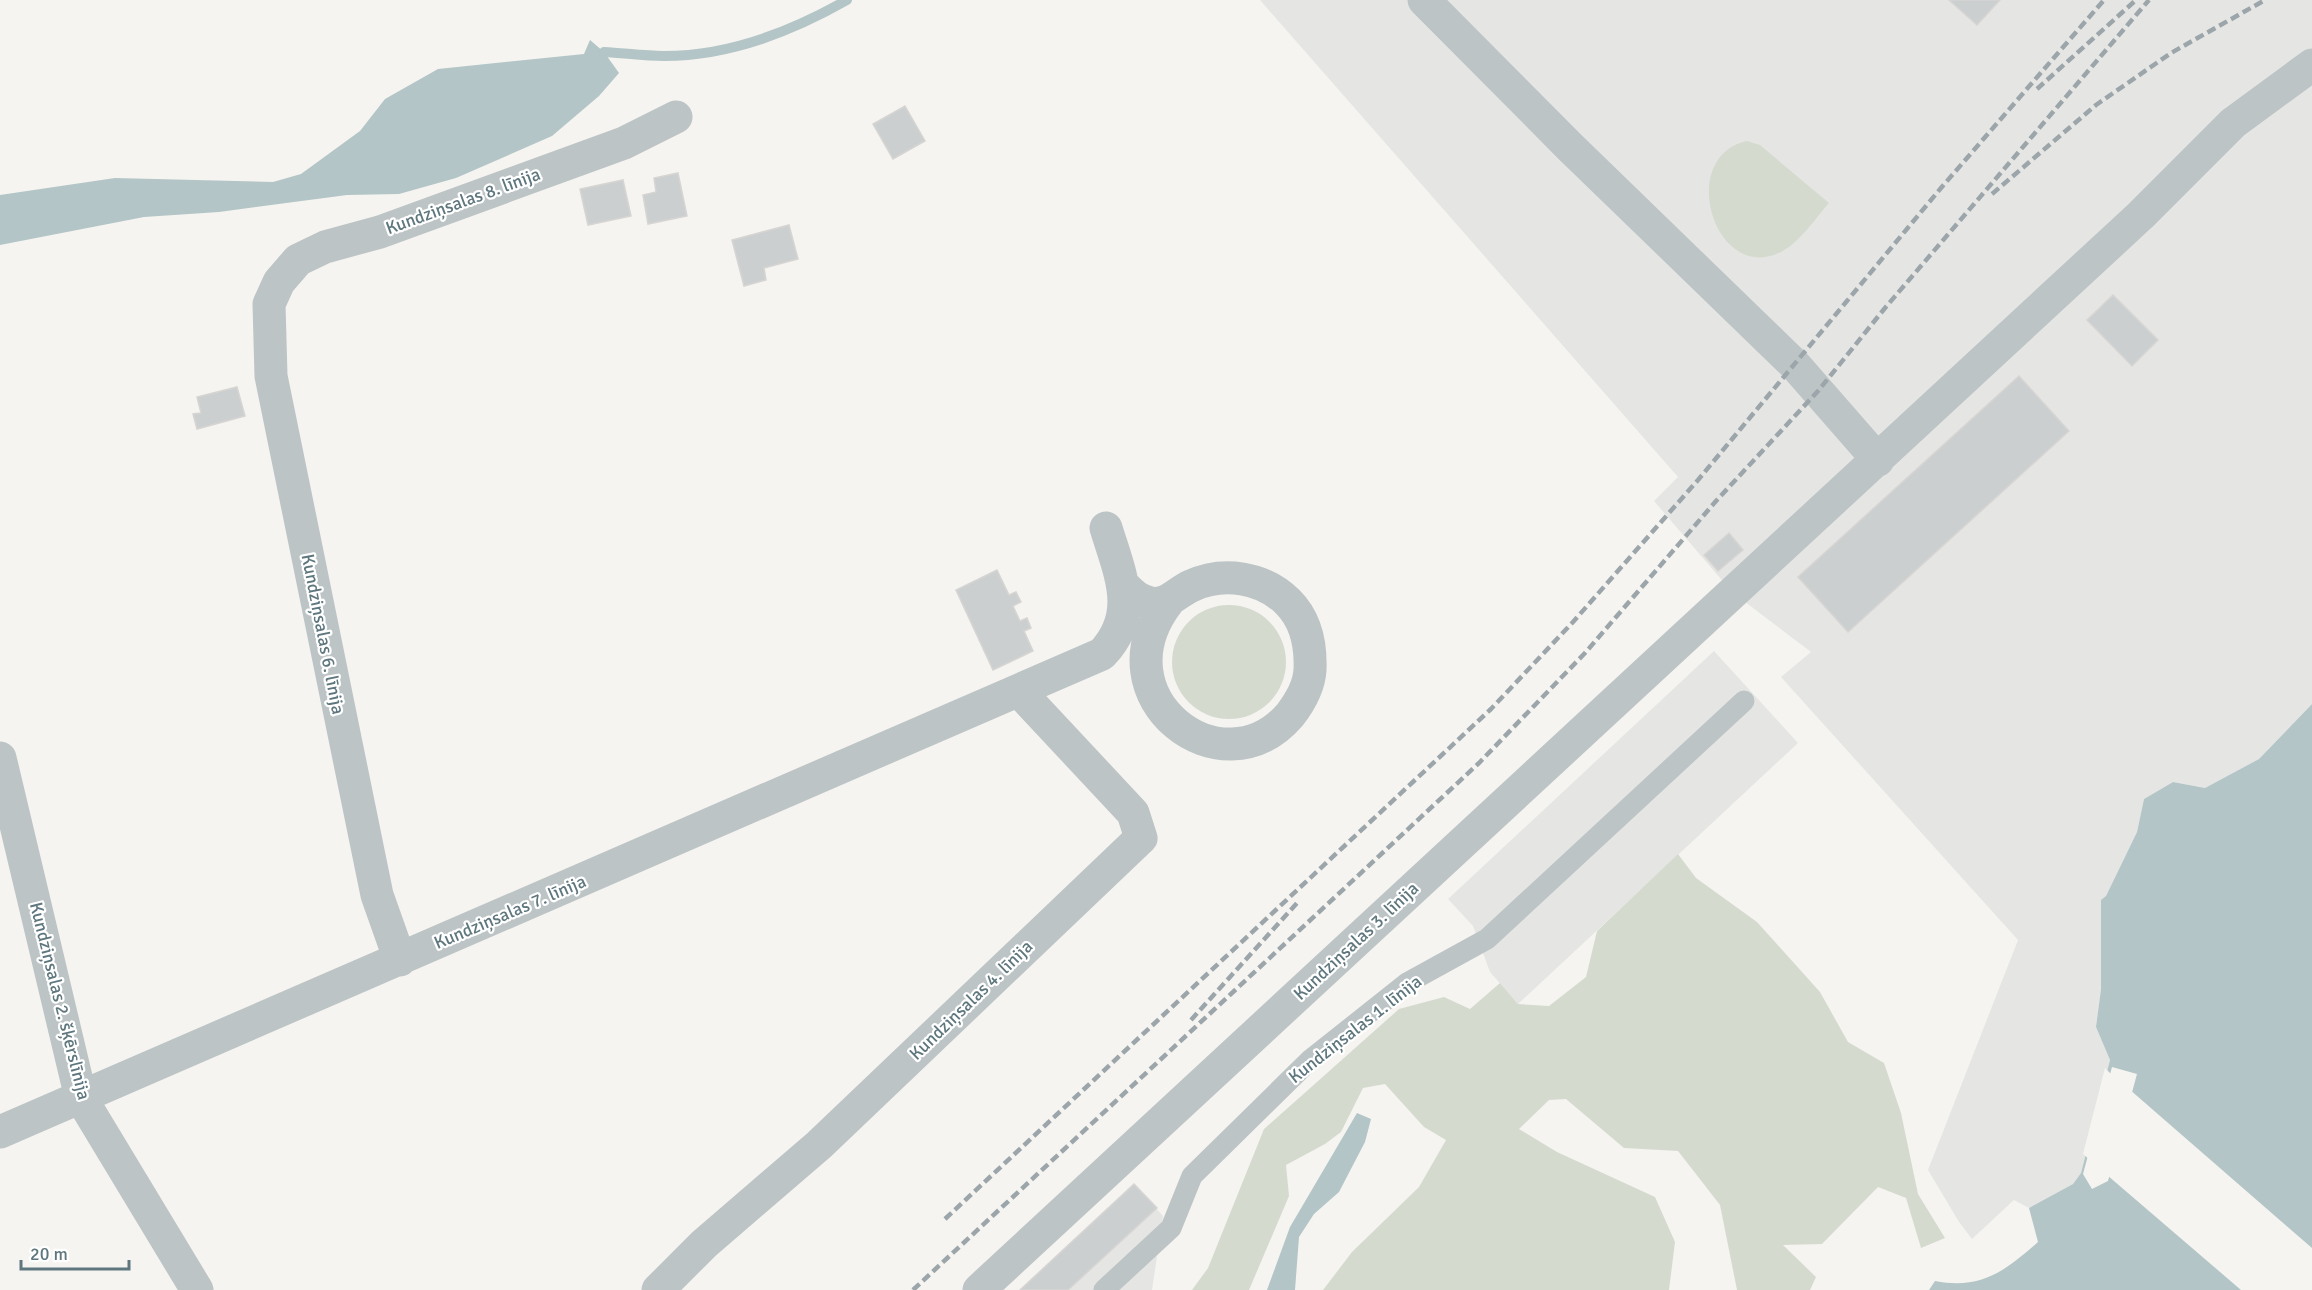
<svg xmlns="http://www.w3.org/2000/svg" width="2312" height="1290" font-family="Signika,sans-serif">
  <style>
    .built { fill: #e5e6e4 }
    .green { fill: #d5dacf }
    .water { fill: #b3c5c6; fill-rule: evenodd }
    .pier { fill: #f5f4f0 }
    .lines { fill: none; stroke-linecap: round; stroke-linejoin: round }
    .stream { stroke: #b3c5c6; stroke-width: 10 }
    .building { fill: #cccfd0; stroke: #d6d5d3; stroke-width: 1.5 }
    .service { stroke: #bdc4c6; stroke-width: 21 }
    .minor { stroke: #bdc4c6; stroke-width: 33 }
    .rail { stroke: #9ca6aa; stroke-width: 4.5; stroke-dasharray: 9 4.5; stroke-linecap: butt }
    .labels { text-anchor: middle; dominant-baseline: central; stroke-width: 4.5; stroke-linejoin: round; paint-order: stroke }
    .street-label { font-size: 18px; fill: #5e767d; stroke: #fff }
  </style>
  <rect width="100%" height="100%" fill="#f5f4f0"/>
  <path class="built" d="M 1260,0 L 2312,0 L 2312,704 L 2259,759 L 2205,788 L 2173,782 L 2144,799 L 2137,832 L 2106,896 L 2101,901 L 2101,989 L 2096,1027 L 2110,1060 L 2081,1173 L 2073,1184 L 2029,1208 L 2014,1200 L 1972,1239 L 1959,1222 L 1928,1170 L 2018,940 L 1781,677 L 1811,652 L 1732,592 L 1654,501 L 1678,477 Z
    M 1714,651 L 1798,743 L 1518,1004 L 1490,972 L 1473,926 L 1448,899 Z
    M 1134,1184 L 1163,1216 L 1152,1290 L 1020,1290 Z"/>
  <path class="green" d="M 1747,141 L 1760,145 L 1829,203 C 1815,219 1800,242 1781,252 C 1714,285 1676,156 1747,141 Z
    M1172 662a57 57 0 1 1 114 0a57 57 0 1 1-114 0Z
    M 1678,854 L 1696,878 L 1757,922 L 1820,992 L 1848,1042 L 1884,1063 L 1901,1113 L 1918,1194 L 1945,1238 L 1921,1248 L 1906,1198 L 1878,1187 L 1822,1244 L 1783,1245 L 1816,1277 L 1810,1290 L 1737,1290 L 1720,1205 L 1678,1151 L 1624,1148 L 1566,1099 L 1549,1100 L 1519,1129 L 1557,1152 L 1655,1197 L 1675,1242 L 1669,1290 L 1323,1290 L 1352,1252 L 1419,1187 L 1446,1140 L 1424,1127 L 1385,1084 L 1363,1088 L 1341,1132 L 1325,1144 L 1286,1165 L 1289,1196 L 1249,1290 L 1192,1290 L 1208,1268 L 1264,1129 L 1399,1009 L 1444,997 L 1470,1009 L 1500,983 L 1518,1004 L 1549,1006 L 1586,977 L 1597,931 Z"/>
  <path class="water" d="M 590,40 L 604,52 L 619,73 L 599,96 L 552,136 L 456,178 L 399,194 L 347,195 L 219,212 L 144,217 L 0,245 L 0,195 L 115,178 L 273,182 L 301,174 L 360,131 L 385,99 L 438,69 L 584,54 Z
    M 2312,704 L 2312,1290 L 1929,1290 L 1935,1281 C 1981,1290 2005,1271 2038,1242 L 2029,1208 L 2073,1184 L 2081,1173 L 2110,1060 L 2096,1027 L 2101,989 L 2101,900 L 2106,896 L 2137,832 L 2144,799 L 2173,782 L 2205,788 L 2259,759 ZM 2112,1067 L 2137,1074 L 2108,1181 L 2092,1189 L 2083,1174 Z
    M 1357,1113 L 1371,1119 L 1365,1142 L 1339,1192 L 1314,1214 L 1299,1237 L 1295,1290 L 1267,1290 L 1290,1227 Z"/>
  <path class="pier" d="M 2105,1068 L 2112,1075 L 2090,1160 L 2083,1154 Z
    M 2129,1089 L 2312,1248 L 2312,1290 L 2241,1290 L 2107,1175 Z"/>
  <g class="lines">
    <path class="stream" d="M 604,52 C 624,53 644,56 664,56 C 730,56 791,32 847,0"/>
  </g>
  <path class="building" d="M 1949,0 L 2000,0 L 1977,25 Z
    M 905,106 L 925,141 L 893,159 L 873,124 Z
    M 678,173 L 687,216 L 648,224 L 643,195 L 656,192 L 654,178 Z
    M 623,180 L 631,216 L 588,225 L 580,189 Z
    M 789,225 L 798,259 L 764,268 L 766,280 L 744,286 L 732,240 Z
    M 2113,295 L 2158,340 L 2132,366 L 2087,320 Z
    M 2019,376 L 2069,431 L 1848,632 L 1798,577 Z
    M 237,387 L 245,416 L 197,429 L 193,414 L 201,413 L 197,397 Z
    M 1729,533 L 1743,550 L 1718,571 L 1704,555 Z
    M 997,570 L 1009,595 L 1016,592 L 1021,602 L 1013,606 L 1020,621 L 1027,618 L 1031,628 L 1024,631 L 1033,651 L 993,670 L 956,590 Z
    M 1134,1184 L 1157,1208 L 1068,1290 L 1020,1290 Z"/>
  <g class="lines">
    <path class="service" d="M 1104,1290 L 1171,1228 L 1192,1176 L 1310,1060 L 1407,983 L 1487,939 L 1744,701"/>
    <path class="minor" d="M 1424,0 L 1570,147 L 1795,365 L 1878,460
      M 1124,586 C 1132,594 1139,601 1151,603 C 1168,606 1177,592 1191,586 C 1223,571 1263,577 1288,602 C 1306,620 1311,646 1310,670 C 1309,687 1300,702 1290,715 C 1222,794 1095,697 1168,602
      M 0,758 L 81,1098 L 197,1290
      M 400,960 L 377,895 L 271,376 L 269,304 L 279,282 L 298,260 L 325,247 L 380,232 L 624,143 L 676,117
      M 0,1132 L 1102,654 C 1140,614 1120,574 1106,528
      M 658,1290 L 704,1244 L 819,1145 L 1141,838 L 1133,813 L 1019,691
      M 979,1290 L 2141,215 L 2233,123 L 2312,65"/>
    <path class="rail" d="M 2037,89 L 2136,0
      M 1992,194 L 2096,105 L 2171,53 L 2265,0
      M 1191,1020 L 1298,902
      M 945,1219 L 1491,709 L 1573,622 L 1698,480 L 1941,188 L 2104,0
      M 913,1290 L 1479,763 L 1585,653 L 1716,501 L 1818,391 L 1885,308 L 2149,0"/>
  </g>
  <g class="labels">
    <g class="street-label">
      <text transform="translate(463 201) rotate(-20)">Kundziņsalas 8. līnija</text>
      <text transform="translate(323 634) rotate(79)">Kundziņsalas 6. līnija</text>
      <text transform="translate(510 912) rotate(-23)">Kundziņsalas 7. līnija</text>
      <text transform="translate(1356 941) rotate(-43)">Kundziņsalas 3. līnija</text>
      <text transform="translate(971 1000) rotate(-44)">Kundziņsalas 4. līnija</text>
      <text transform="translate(60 1001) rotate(76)">Kundziņsalas 2. šķērslīnija</text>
      <text transform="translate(1355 1029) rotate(-38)">Kundziņsalas 1. līnija</text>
    </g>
  </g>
  <path d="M21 1260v9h108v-9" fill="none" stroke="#5e767d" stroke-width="3"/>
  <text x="30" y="1260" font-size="18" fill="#5e767d" stroke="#ffffff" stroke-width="4.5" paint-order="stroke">20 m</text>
</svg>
